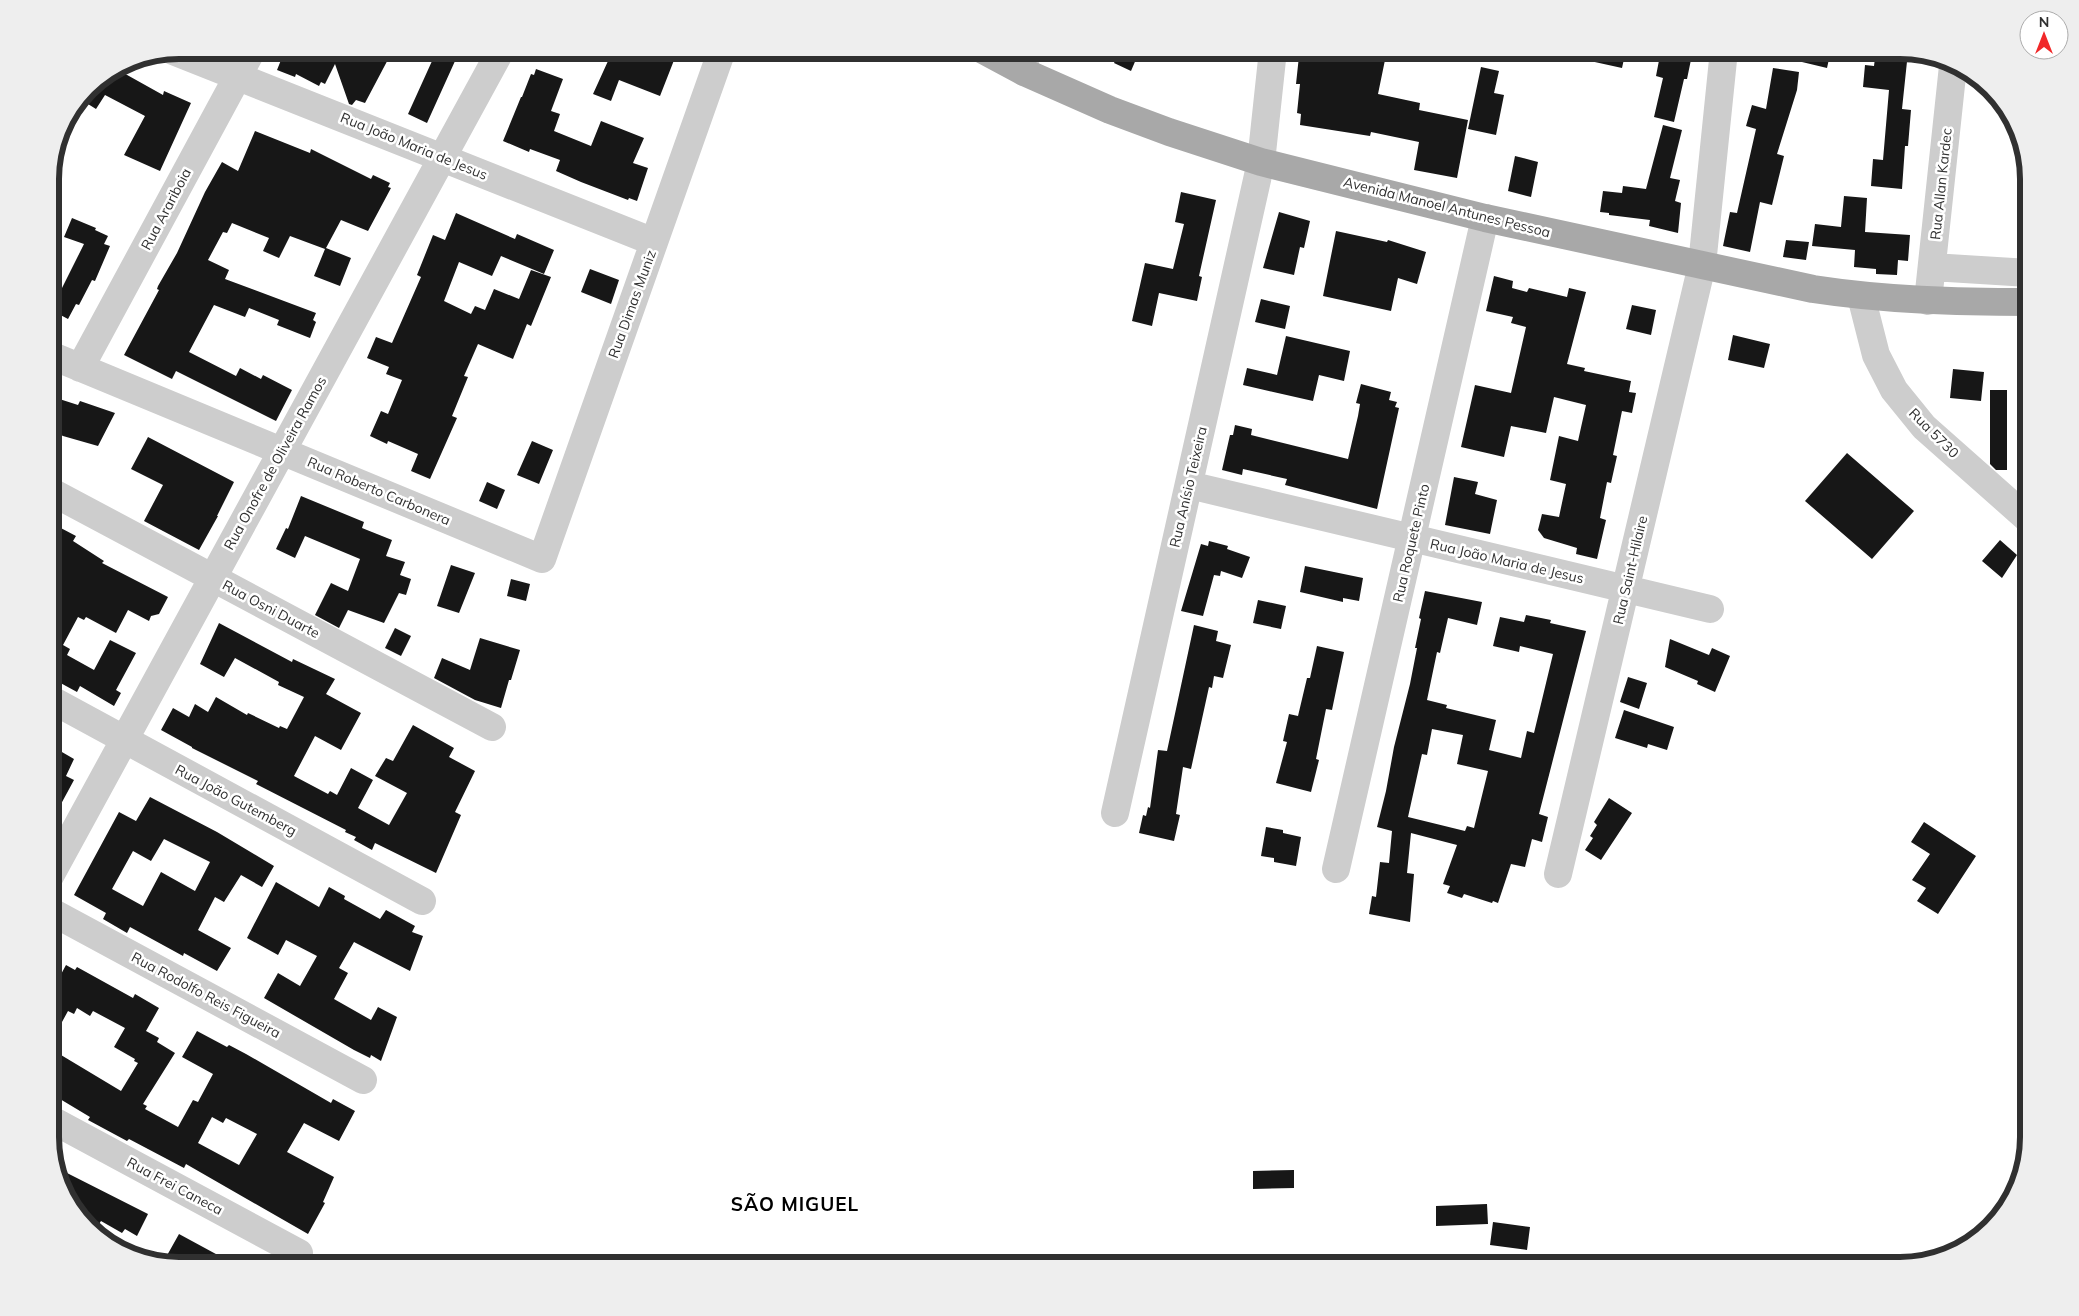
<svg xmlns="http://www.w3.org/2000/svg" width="2079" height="1316" font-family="Mulish,sans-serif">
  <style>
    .building { fill: #171717; fill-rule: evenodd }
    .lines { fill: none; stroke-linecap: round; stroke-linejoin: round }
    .minor { stroke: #cdcdcd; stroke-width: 28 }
    .major { stroke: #a8a8a8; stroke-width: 28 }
    .labels { text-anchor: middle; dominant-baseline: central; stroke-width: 5; stroke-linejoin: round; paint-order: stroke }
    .street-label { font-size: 14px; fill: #303030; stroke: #fff }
    .district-label { font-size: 19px; font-weight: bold; letter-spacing: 1px; fill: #000; stroke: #fff }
    .rim { fill: none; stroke: #303030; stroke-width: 6 }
  </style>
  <rect width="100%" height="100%" fill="#fff"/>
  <path class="building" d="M 285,50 L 393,50 L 365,103 L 356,100 L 352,105 L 349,104 L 335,64 L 325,84 L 321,82 L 319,86 L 296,74 L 295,77 L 277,70 Z
    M 437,50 L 460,50 L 427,123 L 408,114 Z
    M 613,50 L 678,50 L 660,96 L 619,80 L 611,101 L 593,94 Z
    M 1120,50 L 1140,50 L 1131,71 L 1114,63 Z
    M 1303,50 L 1344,50 L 1385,60 L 1378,94 L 1420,103 L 1419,110 L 1468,120 L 1457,178 L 1414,170 L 1419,142 L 1371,132 L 1370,136 L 1300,125 L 1301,114 L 1297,113 L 1300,84 L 1296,84 L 1299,56 L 1302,56 Z
    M 1573,50 L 1626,50 L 1622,68 L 1572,57 Z
    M 1661,50 L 1693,50 L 1687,79 L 1684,79 L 1674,122 L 1654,117 L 1663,78 L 1656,76 Z
    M 1778,50 L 1831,50 L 1827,68 L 1777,56 Z
    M 1876,50 L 1900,50 L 1908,52 L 1902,109 L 1911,110 L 1908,146 L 1905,146 L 1902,189 L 1871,186 L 1873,159 L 1883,160 L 1889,90 L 1863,87 L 1865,65 L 1874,66 Z
    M 125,63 L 120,71 L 163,95 L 164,91 L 191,103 L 160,171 L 124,155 L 145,116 L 105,95 L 96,109 L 80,99 L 88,87 Z
    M 1481,67 L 1499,71 L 1494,93 L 1504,95 L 1496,135 L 1468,129 Z
    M 1773,68 L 1799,72 L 1797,90 L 1777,154 L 1784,156 L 1772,205 L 1760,202 L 1750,252 L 1723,246 L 1730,212 L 1737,213 L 1756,129 L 1746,126 L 1752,105 L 1766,109 Z
    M 536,69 L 563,79 L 551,111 L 560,114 L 554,131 L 591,146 L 601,121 L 644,138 L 633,163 L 648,168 L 637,201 L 629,198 L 628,200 L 581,182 L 556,171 L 560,160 L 530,149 L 529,152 L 503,141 L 521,97 L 522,97 L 531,74 L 534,75 Z
    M 1663,125 L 1682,130 L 1670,178 L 1680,180 L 1675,201 L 1681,203 L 1678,233 L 1649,226 L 1650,220 L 1609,215 L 1609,213 L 1600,212 L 1603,191 L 1622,193 L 1623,186 L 1646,189 Z
    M 255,131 L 310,153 L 311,149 L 371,179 L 373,175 L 390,183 L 388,187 L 391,188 L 368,231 L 341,220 L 326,248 L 351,258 L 340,286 L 314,276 L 325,249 L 290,236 L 279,258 L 263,251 L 269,238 L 232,223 L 227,233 L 223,232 L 208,260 L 229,270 L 225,279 L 316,313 L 313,320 L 316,322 L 310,338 L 277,325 L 279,320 L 249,308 L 245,317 L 214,305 L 189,352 L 236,376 L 240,368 L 261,379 L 263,375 L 292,390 L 276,421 L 176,371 L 172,379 L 124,355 L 159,290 L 157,289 L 158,286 L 177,253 L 205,192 L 222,162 L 238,171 Z
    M 1515,156 L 1538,162 L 1531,197 L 1508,191 Z
    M 1181,192 L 1216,200 L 1199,276 L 1202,277 L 1197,301 L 1159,293 L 1152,326 L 1132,321 L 1145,263 L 1173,269 L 1184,224 L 1175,222 Z
    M 1844,196 L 1867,198 L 1865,232 L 1910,235 L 1908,261 L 1898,260 L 1897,275 L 1876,274 L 1876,269 L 1854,267 L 1855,250 L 1812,246 L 1815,224 L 1841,227 Z
    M 1279,212 L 1310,221 L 1304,248 L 1300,247 L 1294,275 L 1263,268 Z
    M 456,213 L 515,239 L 517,234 L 554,250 L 544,274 L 501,256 L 492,276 L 459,262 L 444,301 L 471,314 L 475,306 L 485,310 L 494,289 L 519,299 L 531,270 L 551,277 L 531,326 L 527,324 L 513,359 L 478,344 L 464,376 L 468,377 L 452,416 L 457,418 L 430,479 L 411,471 L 418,454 L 388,441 L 387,444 L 370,436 L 381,411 L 388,414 L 402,380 L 386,374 L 389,367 L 367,358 L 376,337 L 392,343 L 421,277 L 417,275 L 433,235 L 445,240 Z
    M 72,218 L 96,228 L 95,230 L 108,236 L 104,244 L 110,246 L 95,281 L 92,280 L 79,305 L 76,304 L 68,319 L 51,310 L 84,244 L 64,237 Z
    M 1336,231 L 1387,242 L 1388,240 L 1426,252 L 1417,284 L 1398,278 L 1391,311 L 1323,296 Z
    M 1786,240 L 1809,242 L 1806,260 L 1783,257 Z
    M 590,269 L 619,280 L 611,304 L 581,292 Z
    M 1494,276 L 1513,281 L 1512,288 L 1527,292 L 1529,288 L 1567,297 L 1569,288 L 1586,292 L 1567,364 L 1585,368 L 1584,371 L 1631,381 L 1629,392 L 1636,393 L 1632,413 L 1622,411 L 1613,455 L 1617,456 L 1611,483 L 1607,482 L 1600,518 L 1606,520 L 1597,559 L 1576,554 L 1577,548 L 1544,538 L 1538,530 L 1542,514 L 1559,517 L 1566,484 L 1550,480 L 1559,436 L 1578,441 L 1586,405 L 1554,397 L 1546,433 L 1511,426 L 1504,457 L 1461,447 L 1475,385 L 1511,393 L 1526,327 L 1511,323 L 1513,317 L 1486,311 Z
    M 1261,299 L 1290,306 L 1285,329 L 1255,322 Z
    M 1632,305 L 1656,310 L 1651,335 L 1626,329 Z
    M 1733,335 L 1770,344 L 1764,368 L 1728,360 Z
    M 1286,336 L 1350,351 L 1344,381 L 1319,375 L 1313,401 L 1243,385 L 1247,368 L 1277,375 Z
    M 1953,369 L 1984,372 L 1981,401 L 1950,398 Z
    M 1361,384 L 1391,392 L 1389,400 L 1397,402 L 1395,407 L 1399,408 L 1377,509 L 1285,485 L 1287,479 L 1243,469 L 1242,475 L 1222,470 L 1230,435 L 1233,435 L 1235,425 L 1252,429 L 1251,435 L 1348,459 L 1358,416 L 1360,404 L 1356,403 Z
    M 1990,390 L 2007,390 L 2007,470 L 1996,470 L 1990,464 Z
    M 50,396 L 78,405 L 80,401 L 115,413 L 98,446 L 63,436 L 50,429 Z
    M 148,437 L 234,482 L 217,516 L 218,516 L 199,550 L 144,521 L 163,485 L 131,469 Z
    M 532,441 L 553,450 L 539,484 L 517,475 Z
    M 1847,453 L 1914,511 L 1872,559 L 1805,501 Z
    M 1454,477 L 1478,482 L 1475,494 L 1497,500 L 1490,534 L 1445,525 Z
    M 487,482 L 505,490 L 497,509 L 479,501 Z
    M 301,496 L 364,522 L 362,528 L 392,540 L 386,556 L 405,562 L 400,575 L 411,579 L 406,595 L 399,593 L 384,623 L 348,610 L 339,628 L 315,615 L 331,583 L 348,591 L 360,559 L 305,536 L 295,558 L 276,549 L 286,528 L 288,529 Z
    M 57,526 L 76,536 L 73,541 L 104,561 L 102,563 L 168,597 L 159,614 L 151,616 L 149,621 L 128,610 L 116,633 L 86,617 L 84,620 L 78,617 L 63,645 L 70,649 L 67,655 L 94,670 L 110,640 L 136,653 L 116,690 L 121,693 L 114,706 L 80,686 L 77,692 L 55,680 L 53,684 L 50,683 L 50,618 L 57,606 L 50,602 L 50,538 Z
    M 2000,540 L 2017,555 L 2002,578 L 1982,561 Z
    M 1209,541 L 1228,546 L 1227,549 L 1250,557 L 1242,578 L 1221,571 L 1220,576 L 1214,575 L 1203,616 L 1181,611 L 1201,544 L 1208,546 Z
    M 451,565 L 475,573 L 459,613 L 437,606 Z
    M 1305,566 L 1363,578 L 1359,601 L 1343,598 L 1343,602 L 1300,592 Z
    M 511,579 L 530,584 L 526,601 L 507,596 Z
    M 1425,591 L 1482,602 L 1477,625 L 1448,618 L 1440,653 L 1437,652 L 1427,700 L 1447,705 L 1446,708 L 1496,720 L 1489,750 L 1521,758 L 1527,731 L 1534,733 L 1553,654 L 1520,646 L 1519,652 L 1493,646 L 1500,617 L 1524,622 L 1526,615 L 1551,620 L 1550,623 L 1586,631 L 1539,814 L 1548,817 L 1542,842 L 1532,839 L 1525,867 L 1511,864 L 1498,903 L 1493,901 L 1492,903 L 1464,894 L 1462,898 L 1447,893 L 1450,886 L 1443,884 L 1457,845 L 1411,833 L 1407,873 L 1414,874 L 1410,922 L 1369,914 L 1372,896 L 1376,897 L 1380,862 L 1389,863 L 1392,831 L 1377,827 L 1386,791 L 1394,747 L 1410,684 L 1417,648 L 1415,648 L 1421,619 L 1419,618 ZM 1432,729 L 1463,735 L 1457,764 L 1488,771 L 1474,828 L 1467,826 L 1465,831 L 1408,817 L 1422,754 L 1427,755 Z
    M 1258,600 L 1286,606 L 1281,629 L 1253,623 Z
    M 219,623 L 292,662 L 293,659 L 335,679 L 326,694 L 361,713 L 341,750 L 315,736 L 294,776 L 328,794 L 330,791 L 337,795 L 351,768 L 373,780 L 358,808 L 389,825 L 407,793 L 375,776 L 386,758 L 393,761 L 413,725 L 454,748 L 449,757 L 475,771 L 455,812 L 461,815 L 436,873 L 375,843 L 372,850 L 354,840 L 356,837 L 345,832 L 346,830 L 256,784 L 258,781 L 192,748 L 192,747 L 161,730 L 173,708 L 189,717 L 195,704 L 208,712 L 216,697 L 247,715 L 248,713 L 279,728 L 280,726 L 287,729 L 304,697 L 278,685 L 279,682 L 235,658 L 224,677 L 200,664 Z
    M 1194,625 L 1218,631 L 1216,641 L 1231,645 L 1223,678 L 1214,676 L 1212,688 L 1209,687 L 1191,769 L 1183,767 L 1176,814 L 1180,815 L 1174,841 L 1139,833 L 1143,815 L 1146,816 L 1148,807 L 1150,808 L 1158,750 L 1167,751 Z
    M 395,628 L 411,636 L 401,656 L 385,648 Z
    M 480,638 L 520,650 L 511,680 L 509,680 L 501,708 L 475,700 L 434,678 L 442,658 L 470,670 Z
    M 1670,639 L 1709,655 L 1712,648 L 1730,656 L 1715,692 L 1697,684 L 1698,681 L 1665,667 Z
    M 1317,646 L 1344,652 L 1332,710 L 1326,709 L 1316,759 L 1319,760 L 1311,792 L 1276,783 L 1287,742 L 1283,741 L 1289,714 L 1298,716 L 1307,678 L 1310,678 Z
    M 1628,677 L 1647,683 L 1639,709 L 1620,702 Z
    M 1624,710 L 1674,727 L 1667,750 L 1648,744 L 1647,748 L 1615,738 Z
    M 55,748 L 74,759 L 66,776 L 74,780 L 61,804 L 53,800 L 50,805 L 50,757 Z
    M 150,797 L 217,832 L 274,866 L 262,887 L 241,875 L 224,902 L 215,897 L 198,930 L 231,948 L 217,971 L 184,953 L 183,956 L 130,927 L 127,933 L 103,919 L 106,913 L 74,895 L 119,812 L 136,821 ZM 164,839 L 210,862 L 195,891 L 161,872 L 143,906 L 112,889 L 133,851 L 151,861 Z
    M 1609,798 L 1632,813 L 1601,860 L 1585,850 L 1593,838 L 1590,836 L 1597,825 L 1594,822 Z
    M 1924,822 L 1976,856 L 1938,914 L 1917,901 L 1926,888 L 1912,880 L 1930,854 L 1911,842 Z
    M 1266,827 L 1283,830 L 1283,833 L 1301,837 L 1296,866 L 1274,862 L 1274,858 L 1261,856 Z
    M 276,882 L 319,907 L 329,887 L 345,896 L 344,899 L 380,919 L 386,910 L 415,926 L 412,932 L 423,936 L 410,971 L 354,942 L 339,968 L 348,973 L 334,999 L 371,1020 L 378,1007 L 397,1017 L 381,1061 L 371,1055 L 370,1058 L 354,1050 L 264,998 L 278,973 L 300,986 L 317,956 L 286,940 L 278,955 L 247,938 Z
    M 66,965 L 75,970 L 77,967 L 133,998 L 135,994 L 159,1008 L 146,1031 L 159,1038 L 157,1042 L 175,1053 L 143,1104 L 147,1106 L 145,1109 L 178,1127 L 193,1100 L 198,1102 L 213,1074 L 182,1057 L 197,1031 L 227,1047 L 229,1045 L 246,1054 L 331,1103 L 333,1099 L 355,1111 L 339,1141 L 304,1123 L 287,1152 L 334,1177 L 323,1202 L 325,1203 L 308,1234 L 186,1164 L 184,1168 L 129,1139 L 127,1141 L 88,1120 L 90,1117 L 50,1093 L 50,1074 L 61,1055 L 121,1091 L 138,1063 L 134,1061 L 135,1059 L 114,1047 L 125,1028 L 93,1011 L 90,1016 L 77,1008 L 74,1014 L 68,1011 L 50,1044 L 50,973 L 59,978 ZM 212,1117 L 223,1123 L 226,1118 L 257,1134 L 239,1165 L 198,1143 Z
    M 1294,1170 L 1294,1188 L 1253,1189 L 1253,1171 Z
    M 67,1173 L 148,1214 L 137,1236 L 125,1229 L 122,1233 L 101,1221 L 99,1224 L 77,1212 L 67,1202 L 62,1183 Z
    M 1487,1204 L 1488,1224 L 1436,1226 L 1436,1206 Z
    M 1493,1222 L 1530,1227 L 1527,1250 L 1490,1245 Z
    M 179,1234 L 238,1266 L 176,1265 L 165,1259 Z"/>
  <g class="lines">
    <path class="minor" d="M 173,51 L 654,242
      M 1024,72 L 1026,50
      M 1932,267 L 2029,273
      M 1861,296 L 1876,355 L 1894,390 L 1924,427 L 2029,520
      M 1928,301 L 1953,66
      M 50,355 L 542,559 L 722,50
      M 80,368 L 252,50
      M 1189,485 L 1710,609
      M 50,491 L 492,727
      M 50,699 L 422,901
      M 1115,813 L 1261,162 L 1273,50
      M 1336,869 L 1485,218
      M 1558,874 L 1702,265 L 1724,50
      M 50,876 L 501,50
      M 50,911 L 363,1080
      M 50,1119 L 299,1253"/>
    <path class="major" d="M 983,50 L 1024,72 L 1110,110 L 1169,132 L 1261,162 L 1485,218 L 1813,289 C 1885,300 1956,302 2029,302"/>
  </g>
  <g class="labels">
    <g class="street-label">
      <text transform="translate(414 146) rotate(22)">Rua João Maria de Jesus</text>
      <text transform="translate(1941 184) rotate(-84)">Rua Allan Kardec</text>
      <text transform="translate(1447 207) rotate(14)">Avenida Manoel Antunes Pessoa</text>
      <text transform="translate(166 209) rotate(-62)">Rua Arariboia</text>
      <text transform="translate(632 304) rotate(-70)">Rua Dimas Muniz</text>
      <text transform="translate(1934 433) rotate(45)">Rua 5730</text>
      <text transform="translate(275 463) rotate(-61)">Rua Onofre de Oliveira Ramos</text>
      <text transform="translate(1188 487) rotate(-77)">Rua Anísio Teixeira</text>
      <text transform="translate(379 491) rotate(23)">Rua Roberto Carbonera</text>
      <text transform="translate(1411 543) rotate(-77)">Rua Roquete Pinto</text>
      <text transform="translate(1507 561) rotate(13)">Rua João Maria de Jesus</text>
      <text transform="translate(1630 570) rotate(-77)">Rua Saint-Hilaire</text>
      <text transform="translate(271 609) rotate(28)">Rua Osni Duarte</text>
      <text transform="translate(236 800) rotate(28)">Rua João Gutemberg</text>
      <text transform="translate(206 995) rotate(28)">Rua Rodolfo Reis Figueira</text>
      <text transform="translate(175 1186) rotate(28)">Rua Frei Caneca</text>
    </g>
    <g class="district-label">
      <text x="795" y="1204">SÃO MIGUEL</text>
    </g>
  </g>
  <path d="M0 0H2079V1316H0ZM179 59H1900A120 120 0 0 1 2020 179V1137A120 120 0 0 1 1900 1257H179A120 120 0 0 1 59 1137V179A120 120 0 0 1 179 59Z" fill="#eee" fill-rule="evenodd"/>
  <path class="rim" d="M179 59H1900A120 120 0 0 1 2020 179V1137A120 120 0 0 1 1900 1257H179A120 120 0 0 1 59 1137V179A120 120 0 0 1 179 59Z"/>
  <g transform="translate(2044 35)"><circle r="24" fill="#ffffff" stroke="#acacac"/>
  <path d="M0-4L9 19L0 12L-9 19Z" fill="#f12829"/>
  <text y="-8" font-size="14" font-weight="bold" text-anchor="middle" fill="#303030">N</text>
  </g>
</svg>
